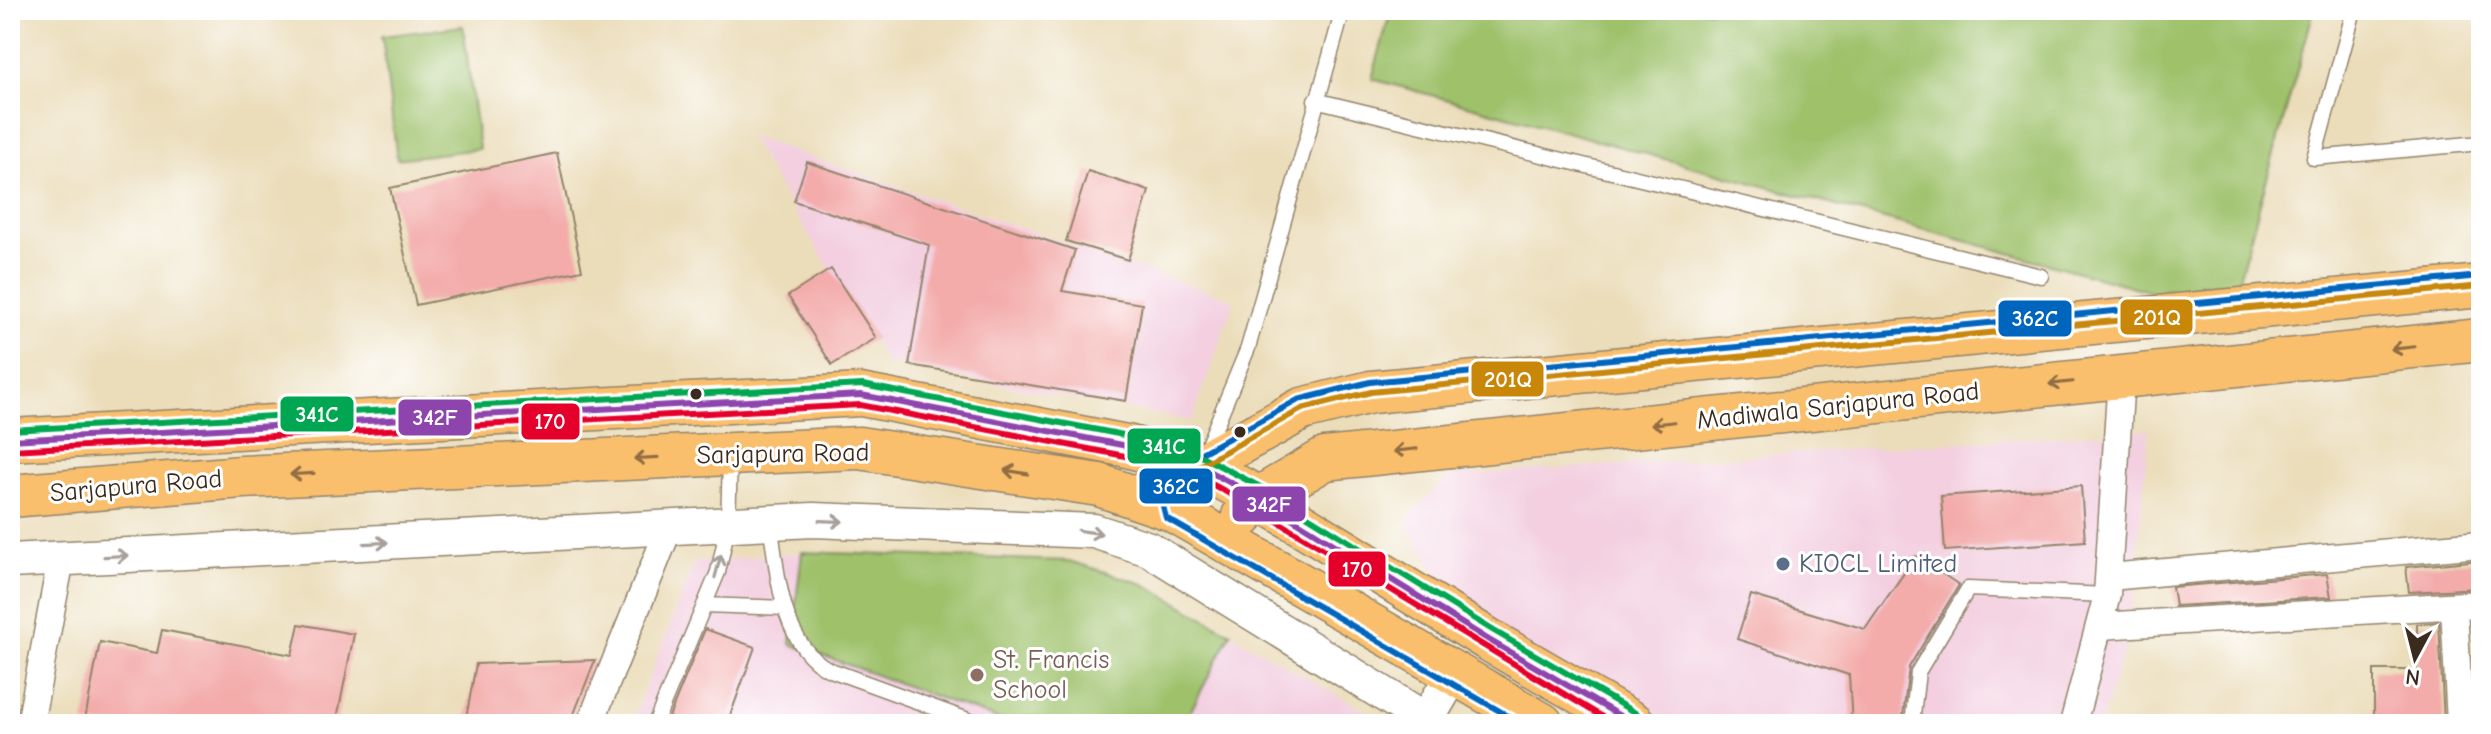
<svg xmlns="http://www.w3.org/2000/svg" width="2491" height="734" font-family="'Comic Neue',sans-serif">
  <style>
    .built { fill: #f3cfe0 }
    .green { fill: #9ec16b; stroke: #6c7644; stroke-width: 2 }
    .building { fill: #f3acaa }
    .lines { fill: none; stroke-linecap: round; stroke-linejoin: round }
    .service-casing { stroke: #93846c; stroke-width: 17 }
    .minor-casing { stroke: #93846c; stroke-width: 29 }
    .tertiary-casing { stroke: #93846c; stroke-width: 37 }
    .primary-casing { stroke: #93846c; stroke-width: 45 }
    .service { stroke: #fff; stroke-width: 14 }
    .minor { stroke: #fff; stroke-width: 26 }
    .tertiary { stroke: #fff; stroke-width: 34 }
    .primary { stroke: #f9bf6d; stroke-width: 42 }
    .bus-1-casing { stroke: #fff; stroke-width: 12 }
    .bus-2-casing { stroke: #fff; stroke-width: 12 }
    .bus-3-casing { stroke: #fff; stroke-width: 12 }
    .bus-4-casing { stroke: #fff; stroke-width: 12 }
    .bus-5-casing { stroke: #fff; stroke-width: 12 }
    .bus-1 { stroke: #8e44ad; stroke-width: 6 }
    .bus-2 { stroke: #e4002b; stroke-width: 6 }
    .bus-3 { stroke: #0065bd; stroke-width: 6 }
    .bus-4 { stroke: #00a651; stroke-width: 6 }
    .bus-5 { stroke: #c88708; stroke-width: 6 }
    .oneway { stroke: #906d42 }
    .oneway2 { stroke: #a79f9a }
    .bus-dot { fill: #3b2a1e; stroke: #fff; stroke-width: 3 }
    .service-dot { fill: #5c6f8a; stroke: #fff; stroke-width: 3 }
    .education-dot { fill: #8d6e63; stroke: #fff; stroke-width: 3 }
    .labels { text-anchor: middle; dominant-baseline: central; stroke-width: 6; stroke-linejoin: round; paint-order: stroke }
    .street-label { font-size: 26px; fill: #3b2a1e; stroke: #fff }
    .service-label { font-size: 26px; fill: #4e5e75; stroke: #fff; text-anchor: start }
    .education-label { font-size: 26px; fill: #785e54; stroke: #fff; text-anchor: start }
    .line-badge { stroke: #fff; stroke-width: 3 }
    .badge-label { font-size: 22px; text-anchor: middle; font-weight: bold; fill: #fff }
  </style>
  <rect width="100%" height="100%" fill="#fff"/>
  <filter id="ink" filterUnits="userSpaceOnUse"><feTurbulence type="fractalNoise" baseFrequency=".0125" numOctaves="2"/><feDisplacementMap in="SourceGraphic" scale="16" xChannelSelector="R" yChannelSelector="G"/><feConvolveMatrix kernelMatrix="1 2 1 2 8 2 1 2 1" color-interpolation-filters="sRGB"/></filter>
  <filter id="wash" filterUnits="userSpaceOnUse"><feTurbulence type="fractalNoise" baseFrequency=".006" numOctaves="4" result="noise"/><feDisplacementMap in="SourceGraphic" scale="32" xChannelSelector="R" yChannelSelector="G"/><feGaussianBlur stdDeviation="1.8" result="paint"/><feColorMatrix in="noise" values="0 0 0 0 0 0 0 0 0 0 0 0 0 0 0 0 0 1.4 0 .05"/><feComposite in="paint" operator="in"/></filter>
  <g filter="url(#wash)">
    <rect width="100%" height="100%" fill="#ebddba"/>
    <path class="built" d="M 748,136 L 1234,300 L 1192,421 L 887,363 Z
      M 2149,430 L 2130,633 L 2100,724 L 1659,724 L 1455,606 L 1405,521 L 1449,476 Z
      M 802,552 L 1069,561 L 1144,584 L 1377,718 L 1374,724 L 631,724 L 694,563 Z"/>
    <path class="green" d="M 1391,10 L 2314,10 L 2238,282 L 2152,292 L 1372,79 Z
      M 463,26 L 479,149 L 397,159 L 382,36 Z
      M 802,552 L 1069,561 L 1144,584 L 1231,633 L 1184,724 L 1010,724 L 791,644 Z"/>
    <g id="blocks">
      <path class="building" d="M 557,153 L 582,270 L 416,305 L 390,188 Z
        M 807,162 L 1075,250 L 1062,291 L 1142,304 L 1126,401 L 909,365 L 929,245 L 794,201 Z
        M 1088,171 L 1149,191 L 1128,260 L 1066,241 Z
        M 831,269 L 876,338 L 832,365 L 788,296 Z
        M 2081,486 L 2085,541 L 1945,551 L 1941,496 Z
        M 1916,556 L 1959,585 L 1909,667 L 1902,724 L 1852,724 L 1849,675 L 1737,639 L 1751,595 L 1865,629 Z
        M 2481,560 L 2481,588 L 2409,592 L 2406,567 Z
        M 2327,574 L 2331,597 L 2175,606 L 2172,587 Z
        M 2439,622 L 2444,724 L 2374,724 L 2374,670 L 2417,670 L 2417,624 Z
        M 299,624 L 354,634 L 336,724 L 84,724 L 100,642 L 157,653 L 162,630 L 292,655 Z
        M 705,629 L 755,647 L 727,724 L 666,724 Z
        M 595,660 L 570,724 L 465,724 L 476,664 Z"/>
    </g>
  </g>
  <g filter="url(#ink)">
    <use href="#blocks" fill-opacity="0" stroke="#93846c" stroke-width="2"/>
    <g class="lines">
      <g class="service-casing">
        <path id="service" d="M 2354,10 L 2314,158 L 2481,143
          M 1315,100 L 2041,276
          M 1205,452 L 1248,348 L 1343,10
          M 770,523 C 778,572 780,643 828,669 L 979,724
          M 704,605 L 785,608
          M 655,724 L 718,572 L 728,526 L 730,458
          M 1912,724 L 1918,672 L 1968,589 L 2107,595"/>
      </g>
      <g class="minor-casing">
        <path id="minor" d="M 2109,577 L 2481,544
          M 2454,607 L 2460,724
          M 2099,626 L 2481,604
          M 30,724 L 61,559
          M 590,724 L 669,528
          M 2073,724 L 2107,595 L 2121,377"/>
      </g>
      <g class="tertiary-casing">
        <path id="tertiary" d="M 10,561 L 813,520 L 1094,531 L 1149,549 L 1426,720
          M 1424,724 L 1454,673"/>
      </g>
      <g class="primary-casing">
        <path id="primary" d="M 10,440 L 861,395 L 1127,446 L 1199,466 L 1259,498 L 1489,640 L 1634,724
          M 1187,486 L 1199,466 L 1302,409 L 1371,392 L 2481,286
          M 10,496 L 242,477 L 859,448 L 1099,485 L 1172,510 L 1542,724
          M 1243,516 L 1259,498 L 1325,459 L 2481,340"/>
      </g>
      <use href="#service" class="service"/>
      <use href="#minor" class="minor"/>
      <use href="#tertiary" class="tertiary"/>
      <use href="#primary" class="primary"/>
      <g class="bus-1-casing">
        <path id="bus-1" d="M 10,440 L 861,395 L 1127,446 L 1199,466 L 1259,498 L 1489,640 L 1634,724"/>
      </g>
      <g class="bus-2-casing">
        <path id="bus-2" d="M 11,450 L 860,405 L 1125,456 L 1195,475 L 1254,507 L 1614,724"/>
      </g>
      <g class="bus-3-casing">
        <path id="bus-3" d="M 1522,724 L 1166,518 L 1163,506 L 1194,457 L 1298,400 L 1370,382 L 2480,276"/>
      </g>
      <g class="bus-4-casing">
        <path id="bus-4" d="M 10,430 L 863,385 L 1129,436 L 1203,457 L 1264,489 L 1494,631 L 1639,715"/>
      </g>
      <g class="bus-5-casing">
        <path id="bus-5" d="M 1199,466 L 1302,409 L 1371,392 L 2481,286"/>
      </g>
      <use href="#bus-1" class="bus-1"/>
      <use href="#bus-2" class="bus-2"/>
      <use href="#bus-3" class="bus-3"/>
      <use href="#bus-4" class="bus-4"/>
      <use href="#bus-5" class="bus-5"/>
    </g>
    <defs><path id="oneway-shaft" d="M-6 0H5M1.5-3L5.5 0L1.5 3" fill="none" stroke-width="1.6" stroke-linecap="round" stroke-linejoin="round" transform="scale(2)"/></defs>
    <g class="oneway">
      <use href="#oneway-shaft" transform="translate(2403 348) rotate(174)"/>
      <use href="#oneway-shaft" transform="translate(2061 383) rotate(174)"/>
      <use href="#oneway-shaft" transform="translate(1663 423) rotate(174)"/>
      <use href="#oneway-shaft" transform="translate(1405 450) rotate(174)"/>
      <use href="#oneway-shaft" transform="translate(646 458) rotate(177)"/>
      <use href="#oneway-shaft" transform="translate(1016 472) rotate(-171)"/>
      <use href="#oneway-shaft" transform="translate(302 474) rotate(177)"/>
    </g>
    <g class="oneway2">
      <use href="#oneway-shaft" transform="translate(831 521) rotate(2)"/>
      <use href="#oneway-shaft" transform="translate(1090 532) rotate(8)"/>
      <use href="#oneway-shaft" transform="translate(376 543) rotate(-3)"/>
      <use href="#oneway-shaft" transform="translate(116 556) rotate(-3)"/>
      <use href="#oneway-shaft" transform="translate(718 566) rotate(-75)"/>
    </g>
  </g>
  <g class="bus-dot">
    <circle cx="696" cy="394" r="7"/>
    <circle cx="1240" cy="432" r="7"/>
  </g>
  <circle class="service-dot" cx="1783" cy="564" r="8"/>
  <circle class="education-dot" cx="977" cy="675" r="8"/>
  <g class="labels">
    <g class="street-label">
      <text transform="translate(1838 406) rotate(-6)">Madiwala Sarjapura Road</text>
      <text transform="translate(783 454) rotate(-1)">Sarjapura Road</text>
      <text transform="translate(136 486) rotate(-5)">Sarjapura Road</text>
    </g>
    <g class="service-label">
      <text x="1799" y="564">KIOCL Limited</text>
    </g>
    <g class="education-label">
      <text x="993" y="660">St. Francis<tspan x="993" dy="30">School</tspan></text>
    </g>
  </g>
  <g class="line-badge">
    <rect x="2119" y="298" width="75" height="38" rx="8" fill="#c88708"/>
    <rect x="1997" y="299" width="76" height="39" rx="8" fill="#0065bd"/>
    <rect x="1470" y="360" width="75" height="38" rx="8" fill="#c88708"/>
    <rect x="279" y="395" width="76" height="38" rx="8" fill="#00a651"/>
    <rect x="397" y="398" width="76" height="39" rx="8" fill="#8e44ad"/>
    <rect x="520" y="402" width="61" height="39" rx="8" fill="#e4002b"/>
    <rect x="1126" y="427" width="76" height="38" rx="8" fill="#00a651"/>
    <rect x="1138" y="467" width="76" height="38" rx="8" fill="#0065bd"/>
    <rect x="1231" y="485" width="76" height="38" rx="8" fill="#8e44ad"/>
    <rect x="1327" y="550" width="60" height="38" rx="8" fill="#e4002b"/>
  </g>
  <g class="badge-label">
    <text x="2157" y="325">201Q</text>
    <text x="2035" y="326">362C</text>
    <text x="1508" y="387">201Q</text>
    <text x="317" y="422">341C</text>
    <text x="435" y="425">342F</text>
    <text x="550" y="429">170</text>
    <text x="1164" y="454">341C</text>
    <text x="1176" y="494">362C</text>
    <text x="1269" y="512">342F</text>
    <text x="1357" y="577">170</text>
  </g>
  <rect width="2491" height="734" fill="none" stroke="#fff" stroke-width="40"/>
  <g transform="translate(2415 658) rotate(187)" stroke="#ffffff" stroke-width="6" paint-order="stroke">
  <path d="M0-6L14 30L0 20L-14 30Z" fill="#3b2a1e"/>
  <text y="-12" font-size="22" font-weight="bold" text-anchor="middle" fill="#3b2a1e">N</text>
  </g>
</svg>
